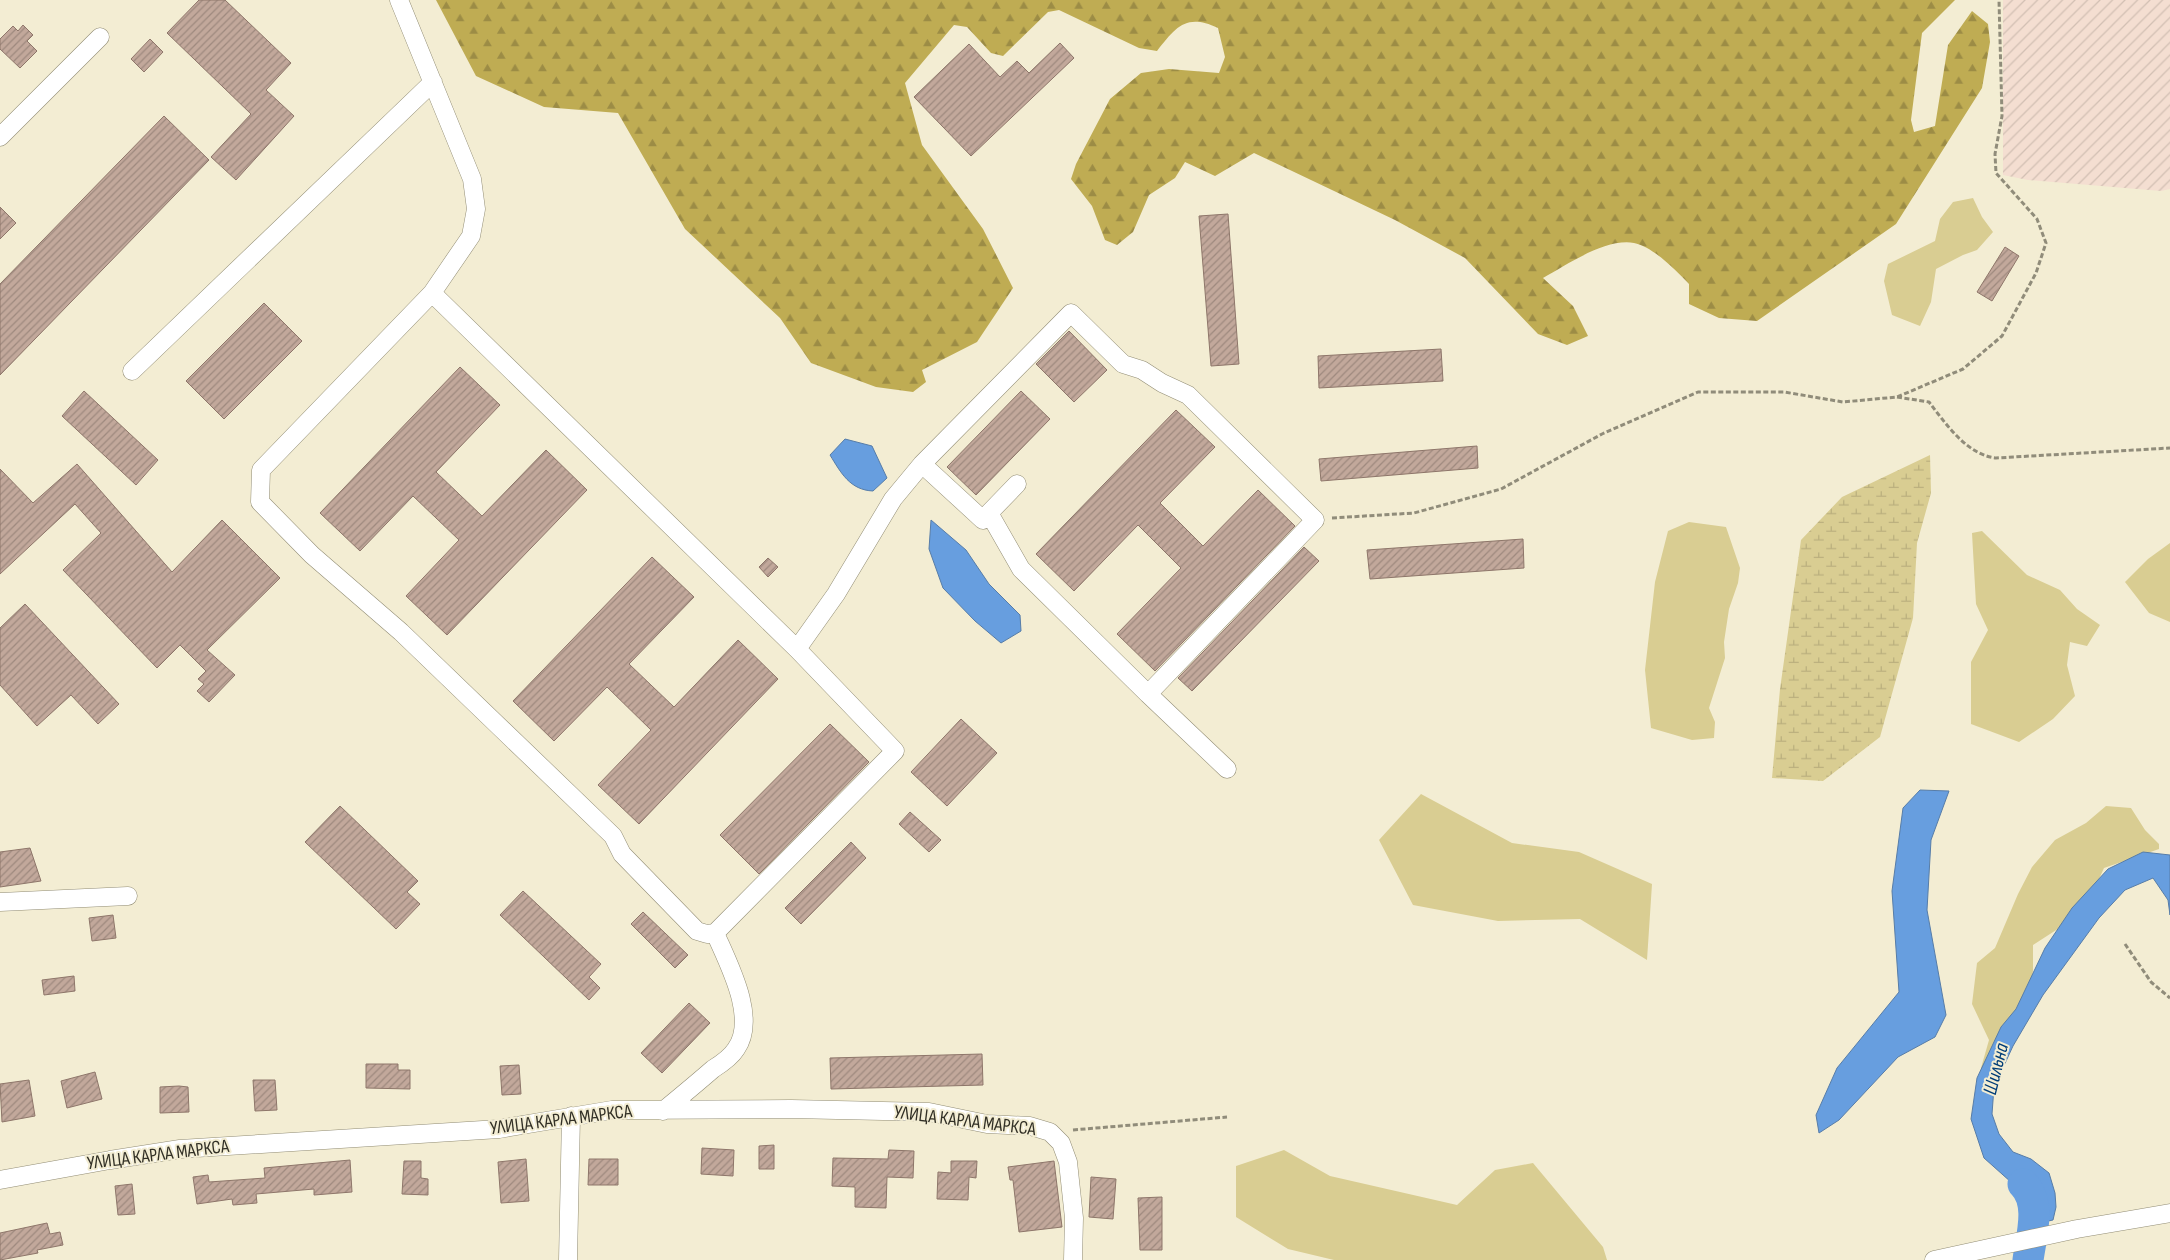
<svg xmlns="http://www.w3.org/2000/svg" width="2170" height="1260" font-family="'Sofia Sans Condensed',sans-serif">
  <style>
    .industrial { fill: url(#industrial-furrows) }
    .grass { fill: #d9cd92 }
    .forest { fill: url(#forest-firs) }
    .wetland { fill: url(#wetland-marsh) }
    .water { fill: #679edf; stroke: #577da8 }
    .lines { fill: none; stroke-linecap: round; stroke-linejoin: round }
    .river { stroke: #679edf; stroke-width: 31 }
    .building { fill: url(#building-hatch); stroke: #8e766a }
    .minor-casing { stroke: #928d75; stroke-width: 19 }
    .path { stroke: #908c7a; stroke-width: 3; stroke-dasharray: 5 2.5; stroke-linecap: butt }
    .minor { stroke: #fff; stroke-width: 18 }
    .labels { text-anchor: middle; dominant-baseline: central; stroke-width: 4; stroke-linejoin: round; paint-order: stroke }
    .street-label { font-size: 19px; fill: #323026; stroke: #f3edd3 }
    .water-label { font-size: 20px; font-style: italic; fill: #003d77; stroke: #f3edd3 }
  </style>
  <defs>
    <pattern id="industrial-furrows" width="10" height="10" patternUnits="userSpaceOnUse" patternTransform="scale(1.25)"><rect width="10" height="10" fill="#f4ded1"/><path d="M-1 1l2-2M0 10L10 0M9 11l2-2" fill="none" stroke="#d2bfb3"/></pattern>
    <pattern id="forest-firs" width="22" height="20" patternUnits="userSpaceOnUse" patternTransform="scale(1.25)"><rect width="22" height="20" fill="#bfac53"/><path d="M5 1l3.5 6h-7zM16 11l3.5 6h-7z" fill="#9c8c45"/></pattern>
    <pattern id="wetland-marsh" width="20" height="14" patternUnits="userSpaceOnUse" patternTransform="scale(1.25)"><rect width="20" height="14" fill="#d9cd92"/><path d="M1 5h8M5 5V1M11 12h8M15 12V8" fill="none" stroke="#bbb07e"/></pattern>
    <pattern id="building-hatch" width="6" height="6" patternUnits="userSpaceOnUse" patternTransform="scale(1.25)"><rect width="6" height="6" fill="#c2a89b"/><path d="M-1 1l2-2M0 6l6-6M5 7l2-2" fill="none" stroke="#9e897e"/></pattern>
  </defs>
  <rect width="100%" height="100%" fill="#f3edd3"/>
  <path class="industrial" d="M 2003,0 L 2170,0 L 2170,189 L 2161,191 L 2028,180 L 2003,175 Z"/>
  <path class="grass" d="M 1973,198 L 1982,217 L 1993,232 L 1977,250 L 1963,255 L 1936,269 L 1931,302 L 1920,326 L 1892,315 L 1884,281 L 1888,264 L 1935,241 L 1940,219 L 1953,202 Z
    M 1689,522 L 1726,527 L 1740,568 L 1738,583 L 1729,609 L 1724,642 L 1725,658 L 1709,708 L 1715,722 L 1714,738 L 1692,740 L 1651,728 L 1645,670 L 1655,582 L 1668,531 Z
    M 1982,531 L 2027,575 L 2060,590 L 2077,609 L 2100,625 L 2087,646 L 2070,642 L 2067,665 L 2075,696 L 2053,719 L 2019,742 L 1971,724 L 1971,662 L 1988,630 L 1976,604 L 1972,533 Z
    M 2170,543 L 2170,622 L 2149,613 L 2125,582 L 2148,559 Z
    M 1421,794 L 1512,843 L 1579,852 L 1652,884 L 1647,960 L 1580,919 L 1498,921 L 1413,905 L 1379,840 Z
    M 2106,806 L 2131,808 L 2145,830 L 2159,844 L 2159,849 L 2104,868 L 2084,912 L 2033,945 L 2033,970 L 2030,1002 L 1983,1090 L 1981,1068 L 1989,1040 L 1972,1004 L 1977,963 L 1995,948 L 2018,894 L 2032,867 L 2055,840 L 2086,823 Z
    M 1284,1150 L 1330,1176 L 1457,1205 L 1495,1170 L 1533,1163 L 1603,1247 L 1607,1260 L 1334,1260 L 1288,1249 L 1236,1217 L 1236,1166 Z"/>
  <path class="forest" d="M 436,0 L 1955,0 L 1922,33 L 1911,120 L 1914,132 L 1935,126 L 1948,45 L 1972,11 L 1988,24 L 1990,42 L 1982,88 L 1896,224 L 1757,321 L 1719,318 L 1689,304 L 1689,284 C 1677,271 1652,246 1634,243 C 1606,238 1568,264 1543,278 L 1573,306 L 1588,336 L 1567,345 L 1538,334 L 1465,258 L 1395,220 L 1254,153 L 1215,176 L 1185,162 L 1175,178 L 1149,195 L 1133,232 L 1117,245 L 1105,240 L 1092,206 L 1071,179 L 1076,164 L 1110,99 L 1141,73 L 1169,69 L 1219,73 L 1225,57 L 1218,28 C 1186,13 1176,27 1157,51 L 1139,48 L 1059,10 L 1048,12 L 1003,56 L 991,53 L 967,27 L 954,25 L 905,83 L 922,145 L 983,229 L 1013,288 L 977,342 L 922,370 L 926,382 L 913,392 L 876,387 L 811,363 L 780,318 L 685,229 L 618,113 L 544,107 L 476,76 Z"/>
  <path class="wetland" d="M 1930,455 L 1931,493 L 1917,543 L 1913,618 L 1880,737 L 1823,781 L 1772,778 L 1780,689 L 1801,540 L 1842,497 Z"/>
  <path class="water" d="M 845,439 L 872,446 L 887,478 L 873,491 C 850,490 841,473 830,455 Z
    M 931,520 L 966,550 L 989,584 L 1020,615 L 1021,631 L 1001,643 L 975,621 L 943,588 L 929,549 Z
    M 1920,790 L 1949,791 L 1931,840 L 1927,910 L 1946,1015 L 1935,1037 L 1898,1057 L 1839,1120 L 1819,1133 L 1816,1115 L 1837,1068 L 1899,992 L 1892,891 L 1903,808 Z
    M 2143,852 L 2170,855 L 2170,915 L 2168,900 L 2153,878 L 2125,890 L 2099,918 L 2043,995 L 2013,1046 L 1994,1087 L 1992,1114 L 1999,1134 L 2013,1152 L 2031,1159 L 2049,1173 L 2055,1193 L 2056,1207 L 2053,1220 L 2030,1225 L 2030,1199 L 1984,1158 L 1971,1119 L 1977,1078 L 2001,1027 L 2016,1009 L 2045,948 L 2072,908 L 2108,869 Z"/>
  <g class="lines">
    <path class="river" d="M 2023,1184 C 2042,1203 2031,1237 2028,1260"/>
  </g>
  <path class="building" d="M 199,0 L 225,0 L 291,63 L 266,90 L 294,116 L 236,180 L 211,157 L 251,114 L 167,33 Z
    M 23,25 L 33,35 L 27,41 L 37,51 L 20,68 L 0,49 L 0,39 L 13,26 L 18,31 Z
    M 150,39 L 163,52 L 144,72 L 131,59 Z
    M 1060,43 L 1074,58 L 971,156 L 914,97 L 969,44 L 1000,77 L 1017,61 L 1029,73 Z
    M 164,116 L 209,160 L 0,375 L 0,284 Z
    M 0,207 L 16,223 L 0,239 Z
    M 1228,214 L 1239,364 L 1211,366 L 1199,216 Z
    M 2005,247 L 2019,256 L 1992,301 L 1977,292 Z
    M 264,303 L 302,341 L 224,419 L 186,381 Z
    M 1069,331 L 1107,370 L 1074,402 L 1036,364 Z
    M 1441,349 L 1443,381 L 1319,388 L 1318,356 Z
    M 460,367 L 500,405 L 436,472 L 482,516 L 546,450 L 587,490 L 447,635 L 406,596 L 459,540 L 413,496 L 360,551 L 320,513 Z
    M 84,391 L 158,460 L 136,485 L 62,416 Z
    M 1021,391 L 1050,419 L 976,495 L 947,467 Z
    M 1176,410 L 1215,447 L 1160,503 L 1203,546 L 1258,490 L 1295,526 L 1155,671 L 1117,634 L 1181,568 L 1138,525 L 1074,591 L 1036,554 Z
    M 1477,446 L 1478,468 L 1321,481 L 1319,459 Z
    M 77,464 L 172,572 L 222,520 L 280,578 L 207,650 L 235,675 L 209,702 L 197,691 L 204,684 L 198,679 L 206,671 L 180,645 L 157,668 L 63,570 L 101,533 L 75,504 L 0,574 L 0,469 L 33,503 Z
    M 1523,539 L 1524,568 L 1370,579 L 1367,550 Z
    M 1304,547 L 1319,561 L 1192,691 L 1178,678 Z
    M 652,557 L 694,597 L 629,664 L 674,707 L 738,640 L 778,679 L 639,824 L 598,785 L 651,730 L 607,687 L 554,741 L 513,701 Z
    M 768,558 L 778,567 L 768,577 L 759,567 Z
    M 25,604 L 119,704 L 98,724 L 71,695 L 37,726 L 0,685 L 0,628 Z
    M 961,719 L 997,753 L 947,806 L 911,772 Z
    M 830,724 L 869,762 L 759,874 L 720,835 Z
    M 340,806 L 418,881 L 407,892 L 420,904 L 396,929 L 305,842 Z
    M 910,812 L 941,840 L 929,852 L 899,824 Z
    M 851,842 L 866,858 L 801,924 L 785,908 Z
    M 30,848 L 41,881 L 0,887 L 0,852 Z
    M 523,891 L 601,964 L 589,977 L 600,988 L 589,1000 L 500,915 Z
    M 643,912 L 688,955 L 675,968 L 631,924 Z
    M 113,915 L 116,938 L 92,941 L 89,918 Z
    M 74,976 L 75,991 L 44,995 L 42,980 Z
    M 689,1003 L 710,1023 L 662,1073 L 641,1053 Z
    M 982,1054 L 983,1085 L 831,1089 L 830,1058 Z
    M 366,1064 L 398,1064 L 398,1070 L 410,1070 L 410,1089 L 366,1088 Z
    M 519,1065 L 521,1094 L 502,1095 L 500,1066 Z
    M 95,1072 L 102,1099 L 67,1108 L 61,1081 Z
    M 29,1080 L 35,1116 L 2,1122 L 0,1084 Z
    M 253,1080 L 275,1080 L 277,1110 L 255,1111 Z
    M 179,1086 L 188,1087 L 189,1112 L 160,1113 L 160,1087 Z
    M 774,1145 L 774,1169 L 759,1169 L 759,1146 Z
    M 702,1148 L 734,1150 L 733,1176 L 701,1174 Z
    M 889,1150 L 914,1151 L 913,1178 L 887,1177 L 886,1208 L 855,1207 L 855,1187 L 832,1186 L 833,1158 L 888,1159 Z
    M 526,1159 L 529,1201 L 501,1203 L 498,1162 Z
    M 589,1159 L 618,1159 L 618,1185 L 588,1185 Z
    M 350,1160 L 352,1192 L 314,1195 L 314,1189 L 256,1194 L 257,1203 L 233,1205 L 232,1199 L 197,1204 L 193,1177 L 208,1175 L 209,1182 L 265,1178 L 264,1168 Z
    M 404,1161 L 421,1161 L 421,1178 L 428,1179 L 428,1195 L 402,1194 Z
    M 951,1161 L 977,1161 L 976,1178 L 969,1177 L 968,1200 L 937,1199 L 938,1172 L 951,1173 Z
    M 1054,1161 L 1062,1227 L 1019,1232 L 1013,1180 L 1010,1180 L 1008,1167 Z
    M 1091,1177 L 1116,1179 L 1113,1219 L 1089,1217 Z
    M 132,1184 L 135,1214 L 118,1215 L 115,1186 Z
    M 1162,1197 L 1162,1250 L 1140,1250 L 1138,1198 Z
    M 47,1223 L 50,1234 L 60,1232 L 63,1245 L 37,1250 L 38,1253 L 0,1260 L 0,1233 Z"/>
  <g class="lines">
    <g class="minor-casing">
      <path id="minor" d="M 399,0 L 472,179 L 476,209 L 471,236 L 432,293 L 261,470 L 260,502 L 312,555 L 401,632 L 613,836 L 622,854 L 697,931 L 707,934 L 715,933 L 895,751 L 797,649 L 432,293
        M 0,137 L 100,37
        M 132,371 L 433,82
        M 989,513 L 1017,484
        M 797,649 L 836,594 L 893,499 L 922,464 L 1071,313 L 1123,364 L 1142,370 L 1162,383 L 1188,395 L 1315,520 L 1148,694 L 1021,569 L 989,513 L 983,520 L 922,464
        M 1148,694 L 1227,769
        M 0,902 L 128,896
        M 663,1111 C 680,1097 697,1083 713,1069 C 721,1064 731,1057 736,1049 C 758,1018 728,963 715,933
        M 0,1180 L 110,1160 L 180,1149 L 499,1129 L 612,1110 L 791,1109 L 929,1112 L 987,1124 L 1030,1126 L 1050,1132 L 1061,1143 L 1068,1162 L 1074,1218 L 1073,1260
        M 568,1260 L 571,1116
        M 1934,1260 L 2077,1229 L 2170,1213"/>
    </g>
    <path class="path" d="M 1897,397 L 1929,402 C 1946,424 1967,455 1996,458 L 2170,448
      M 1332,518 L 1414,513 L 1501,489 L 1602,434 L 1698,392 L 1784,392 L 1843,402 L 1897,397 L 1963,369 L 2002,336 L 2036,273 L 2046,243 L 2037,219 L 1996,173 L 1995,154 L 2002,116 L 1999,0
      M 2125,944 L 2151,982 L 2170,998
      M 1073,1130 L 1227,1117"/>
    <use href="#minor" class="minor"/>
  </g>
  <g class="labels">
    <g class="street-label">
      <text transform="translate(561 1120) rotate(-7)">УЛИЦА КАРЛА МАРКСА</text>
      <text transform="translate(965 1121) rotate(7)">УЛИЦА КАРЛА МАРКСА</text>
      <text transform="translate(158 1155) rotate(-7)">УЛИЦА КАРЛА МАРКСА</text>
    </g>
    <g class="water-label">
      <text transform="translate(1996 1069) rotate(-76)">Шильна</text>
    </g>
  </g>
</svg>
